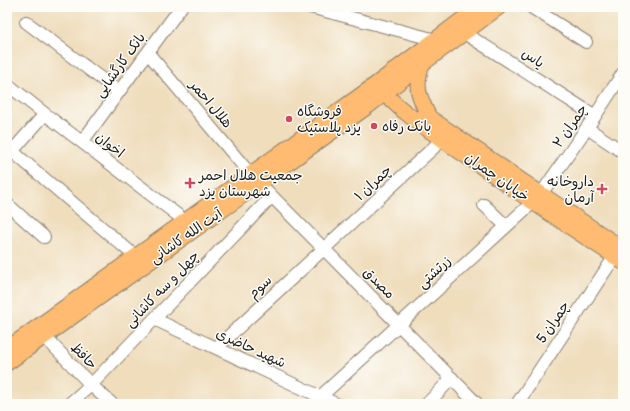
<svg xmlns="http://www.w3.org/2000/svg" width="630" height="411" font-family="Pangolin,'Playpen Sans Arabic',sans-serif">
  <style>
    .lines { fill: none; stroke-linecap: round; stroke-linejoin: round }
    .minor-casing { stroke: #867c6c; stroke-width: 14 }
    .major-casing { stroke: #867c6c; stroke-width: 17 }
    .minor { stroke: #fff; stroke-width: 12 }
    .major { stroke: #febb71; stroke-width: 15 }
    .poi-dot { fill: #d1495b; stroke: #fdfcf7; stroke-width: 1.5 }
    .labels { text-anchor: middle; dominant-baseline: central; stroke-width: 3; stroke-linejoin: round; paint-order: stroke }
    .street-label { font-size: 14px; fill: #1c1c1c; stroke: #fdfcf7 }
    .poi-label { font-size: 14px; fill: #1c1c1c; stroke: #fdfcf7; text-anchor: start }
  </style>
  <rect width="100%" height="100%" fill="#fdfcf7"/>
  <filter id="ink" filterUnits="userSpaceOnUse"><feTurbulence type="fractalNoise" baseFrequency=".025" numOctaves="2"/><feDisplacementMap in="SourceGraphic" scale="8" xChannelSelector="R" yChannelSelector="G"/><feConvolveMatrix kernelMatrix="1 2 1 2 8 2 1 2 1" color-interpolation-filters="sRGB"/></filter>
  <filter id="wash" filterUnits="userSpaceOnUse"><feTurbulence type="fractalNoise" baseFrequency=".012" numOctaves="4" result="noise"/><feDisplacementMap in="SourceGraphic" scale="16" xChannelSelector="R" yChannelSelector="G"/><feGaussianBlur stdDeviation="0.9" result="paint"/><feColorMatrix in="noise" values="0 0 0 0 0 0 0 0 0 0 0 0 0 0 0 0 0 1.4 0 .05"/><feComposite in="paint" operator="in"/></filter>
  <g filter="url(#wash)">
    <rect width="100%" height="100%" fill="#efddbc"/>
  </g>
  <g filter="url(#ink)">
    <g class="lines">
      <g class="minor-casing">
        <path id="minor" d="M 310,7 L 436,40 L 440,43
          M 531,7 L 586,42
          M 26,22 L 119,92
          M 458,29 L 595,116
          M 148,53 L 251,175 L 477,404
          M 7,84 L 45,114 L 192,226
          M 587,128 L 623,152
          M 82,142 L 181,7
          M 12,151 L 142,262
          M 7,157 L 45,114
          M 541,194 L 595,116 L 623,73
          M 7,204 L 44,237
          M 484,205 L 506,226
          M 154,319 L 336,404
          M 40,330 L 44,336 L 91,385 L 112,404
          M 216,348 L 443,139
          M 320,397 L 533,202
          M 69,404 L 91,385 L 272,196
          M 427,404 L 452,378
          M 517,404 L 619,250"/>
      </g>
      <g class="major-casing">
        <path id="major" d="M 422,64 C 414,87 419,97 429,117
          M 378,88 L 400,108 L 423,126 L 533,202 L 623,262
          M 424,114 L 541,194 L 623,249
          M 7,349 L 375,85 L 479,7
          M 7,363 L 368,106 L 422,64 L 499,7"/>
      </g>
      <use href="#minor" class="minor"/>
      <use href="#major" class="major"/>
    </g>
  </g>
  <g class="poi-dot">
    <circle cx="289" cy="119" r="4"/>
    <circle cx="374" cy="126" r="4"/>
    <path d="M188 177h4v4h4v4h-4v4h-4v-4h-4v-4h4z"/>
    <path d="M600 183h4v4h4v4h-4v4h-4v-4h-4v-4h4z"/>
  </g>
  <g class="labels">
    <g class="street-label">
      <text transform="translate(533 58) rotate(33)">یاس</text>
      <text transform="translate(120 65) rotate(-54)">بانک کارگشایی</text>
      <text transform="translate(211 104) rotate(50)">هلال احمر</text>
      <text transform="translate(570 126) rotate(-55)">چمران ۲</text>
      <text transform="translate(110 145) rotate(38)">اخوان</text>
      <text transform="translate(497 177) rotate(35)">خیابان چمران</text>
      <text transform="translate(373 183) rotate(-43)">چمران ۱</text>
      <text transform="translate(186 236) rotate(-35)">آیت الله کاشانی</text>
      <text transform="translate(434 272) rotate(-43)">زرتشتی</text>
      <text transform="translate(379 283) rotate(45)">مصدق</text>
      <text transform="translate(260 287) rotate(-43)">سوم</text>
      <text transform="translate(162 289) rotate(-46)">چهل و سه کاشانی</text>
      <text transform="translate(553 322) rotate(-56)">چمران 5</text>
      <text transform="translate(251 348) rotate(25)">شهید حاضری</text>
      <text transform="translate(84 356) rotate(46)">حافظ</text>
    </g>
    <g class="poi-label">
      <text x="297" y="111">فروشگاه<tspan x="297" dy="16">یزد پلاستیک</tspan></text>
      <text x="382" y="126">بانک رفاه</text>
      <text x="199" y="175">جمعیت هلال احمر<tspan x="199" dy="16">شهرستان یزد</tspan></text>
      <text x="594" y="181" text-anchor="end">داروخانه<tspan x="594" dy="16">آرمان</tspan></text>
    </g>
  </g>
  <rect width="630" height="411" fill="none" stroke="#fdfcf7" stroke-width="24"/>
</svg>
